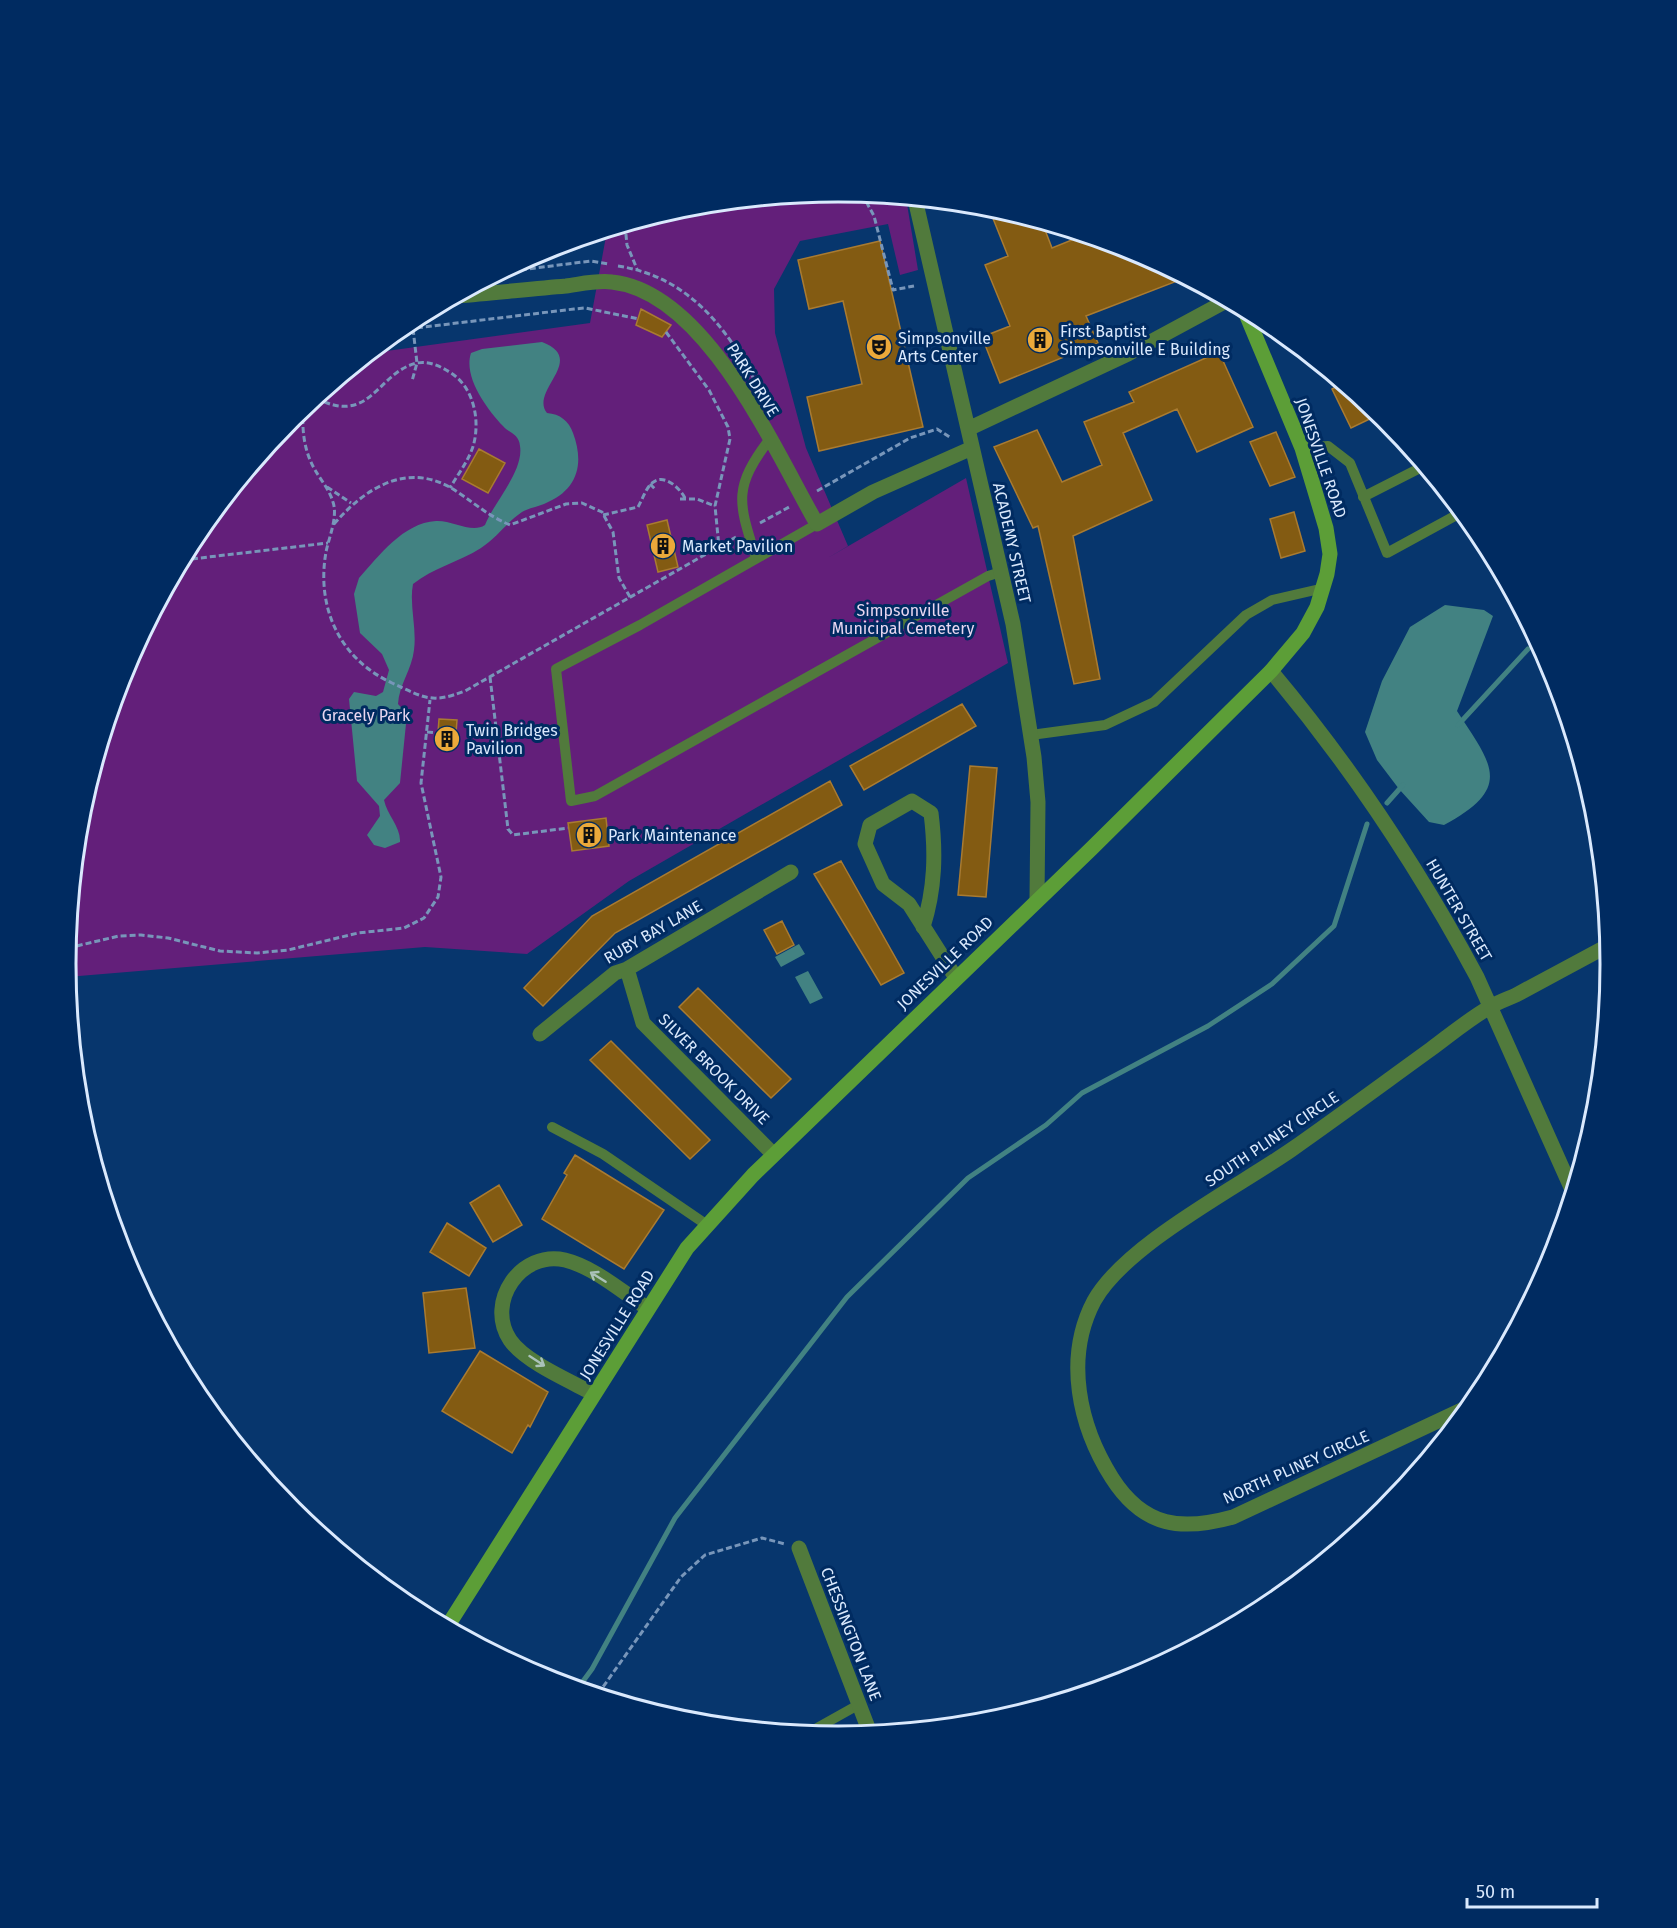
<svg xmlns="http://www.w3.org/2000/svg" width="1677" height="1928" font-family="'Fira Sans',sans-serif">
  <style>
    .green { fill: #631f7a }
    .water { fill: #428282 }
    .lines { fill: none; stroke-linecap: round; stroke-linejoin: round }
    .stream { stroke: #428282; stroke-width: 5 }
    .building { fill: #835b12; stroke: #a97b31; stroke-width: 1.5 }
    .path { stroke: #7896ba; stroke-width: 3; stroke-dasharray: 6 3; stroke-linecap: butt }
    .lane { stroke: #517a3c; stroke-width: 10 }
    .street { stroke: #517a3c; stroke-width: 15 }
    .secondary { stroke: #5c9e37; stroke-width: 15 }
    .oneway { stroke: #aac2b9 }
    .labels { text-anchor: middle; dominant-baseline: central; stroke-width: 6; stroke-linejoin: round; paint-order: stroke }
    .poi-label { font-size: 16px; fill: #dae9fd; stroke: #002b61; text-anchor: start }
    .street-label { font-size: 16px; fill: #dae9fd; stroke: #002b61 }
    .park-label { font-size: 16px; fill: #e9d7f1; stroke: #002b61 }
    .rim { fill: none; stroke: #dae9fd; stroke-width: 3 }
  </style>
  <rect width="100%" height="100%" fill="#07366d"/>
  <path class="green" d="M 839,192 L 906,198 L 918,270 L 900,275 L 888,224 L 800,241 L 774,289 L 775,333 L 806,448 L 848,546 L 826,559 L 966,478 L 1008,663 L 629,881 L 527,954 L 425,947 L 67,977 L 66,964 L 81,813 L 125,668 L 196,535 L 293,418 L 372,353 L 590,323 L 607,231 L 688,206 Z"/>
  <path class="water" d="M 542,342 C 588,359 529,391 547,413 C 560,414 569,421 573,433 C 585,465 577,491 544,504 C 537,507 529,508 522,512 C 507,522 497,538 481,548 C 459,562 433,568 413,584 C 409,605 417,628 414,650 C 412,669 399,685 398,704 L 407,714 L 400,783 L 384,800 C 387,815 401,827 400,842 L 385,848 L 374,845 L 367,835 L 380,816 L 379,806 L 357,781 L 349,699 L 354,692 L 376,696 L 383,692 L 389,670 L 382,654 L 360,633 L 354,594 L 359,578 C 379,556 403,523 436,521 C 452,520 472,534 485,525 C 494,502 524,471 520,446 C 519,434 509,433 503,426 C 487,409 463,377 471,353 L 482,349 Z
    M 1445,605 L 1484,610 L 1493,616 L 1457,711 C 1492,765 1514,787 1444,825 L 1429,822 L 1399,789 L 1377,760 L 1365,732 L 1382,681 L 1410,627 Z
    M 799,944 L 805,954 L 781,967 L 775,957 Z
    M 808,971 L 823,998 L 810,1004 L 795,977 Z"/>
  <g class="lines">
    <path class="stream" d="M 1458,725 L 1528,649
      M 1387,803 L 1403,785
      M 578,1688 L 592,1669 L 675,1518 L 847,1297 L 968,1178 L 1046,1125 L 1082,1093 L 1208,1026 L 1272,984 L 1334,926 L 1367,824"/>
  </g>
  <path class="building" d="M 988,206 L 1042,222 L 1052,248 L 1084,235 L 1134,250 L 1185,278 L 1086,316 L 1098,343 L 1000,383 L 982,337 L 1010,326 L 985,265 L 1008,256 Z
    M 880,241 L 923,427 L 819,451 L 807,397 L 862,384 L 843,301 L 809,309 L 798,260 Z
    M 641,309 L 671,325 L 662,337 L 636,325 Z
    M 1219,352 L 1253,427 L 1197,452 L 1177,409 L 1123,433 L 1152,500 L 1073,536 L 1100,679 L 1074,684 L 1038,526 L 1033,528 L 994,447 L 1037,430 L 1062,482 L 1102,465 L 1084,422 L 1134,402 L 1129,392 Z
    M 1343,383 L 1380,414 L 1351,428 L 1332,389 Z
    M 1276,432 L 1295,477 L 1270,486 L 1250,442 Z
    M 479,449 L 505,463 L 488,493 L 462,479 Z
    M 1294,512 L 1305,551 L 1281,558 L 1270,519 Z
    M 667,520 L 678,567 L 658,572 L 647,525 Z
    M 962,704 L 976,726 L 864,790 L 850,766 Z
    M 439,719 L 457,720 L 455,747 L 437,746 Z
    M 970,766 L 997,768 L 986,897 L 958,895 Z
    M 830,781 L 842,805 L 615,933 L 543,1006 L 524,988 L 592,916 Z
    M 606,818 L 609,846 L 572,851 L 568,823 Z
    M 841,861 L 904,973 L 881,985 L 814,874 Z
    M 782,921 L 794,945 L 777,954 L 764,930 Z
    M 698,988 L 791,1079 L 771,1098 L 679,1007 Z
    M 611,1041 L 710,1140 L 690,1159 L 590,1060 Z
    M 575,1155 L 664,1210 L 624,1269 L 542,1219 L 567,1175 L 564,1173 Z
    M 499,1185 L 522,1225 L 493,1242 L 470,1203 Z
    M 447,1223 L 486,1248 L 469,1276 L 430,1252 Z
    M 466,1288 L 475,1348 L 429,1353 L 423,1293 Z
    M 480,1351 L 548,1392 L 530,1427 L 528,1425 L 512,1453 L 442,1411 Z"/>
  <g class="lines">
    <path class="path" d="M 862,194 L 874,216 L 893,290 L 914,286
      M 625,225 L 627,245 L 637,269
      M 618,266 C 684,276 722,321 753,377
      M 503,272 L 591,261 L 609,264
      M 412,320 L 417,363 L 412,381
      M 399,330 L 574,309 L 585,308 L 639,319
      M 666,332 L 709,390 L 728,427 L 730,439 L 715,506 L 719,547
      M 316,398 C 371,427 377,372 417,363 C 430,361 440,366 451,373 C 473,387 480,418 474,443 C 470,459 458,474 450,488
      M 303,409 C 302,431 304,451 315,470 C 321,480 330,491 333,502 C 338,517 329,537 326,552 C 316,608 340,659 392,683 C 425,698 431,704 465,691 L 736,537
      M 650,484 L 655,489
      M 327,487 L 351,503
      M 817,491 L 910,438 L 937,429 L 951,438
      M 680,499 L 697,499 L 715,506
      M 603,515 L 638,507 C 642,500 645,491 650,485 C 662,471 679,487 685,498
      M 760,523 L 791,506
      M 334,524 C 367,486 411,459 459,493 C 478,506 489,516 510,525 L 566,504 L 582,503 L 602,512 L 613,532 L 619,578 L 630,597
      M 183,560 L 328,543
      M 490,677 L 508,829 L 513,835 L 568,828
      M 427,732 L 438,733
      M 68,948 L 119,936 L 141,935 L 168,938 L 220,951 L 257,953 L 288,950 L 358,933 L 404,928 L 424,918 L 438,897 L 441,877 L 421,783 L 430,700
      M 598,1694 L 681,1577 L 705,1555 L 762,1538 L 785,1544"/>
    <path class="lane" d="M 1302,448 L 1328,446 L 1350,463 L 1387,553 L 1462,512
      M 1363,497 L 1424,466
      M 817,524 L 640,625 L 556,669 L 571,801 L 595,796 L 988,576 L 1001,572
      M 756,558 C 739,503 732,489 769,440
      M 1031,735 L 1105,725 L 1154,702 L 1246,615 L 1272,600 L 1324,588
      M 552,1127 L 603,1154 L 707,1225
      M 808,1733 L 858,1705"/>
    <path class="street" d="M 915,199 L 1013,624 L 1034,757 L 1038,802 L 1037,899
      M 457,296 C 494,293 530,289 566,286 C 581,284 597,280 612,282 C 706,292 774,449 817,524 L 873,492 L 972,448
      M 968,429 L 1128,354 L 1228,300
      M 1271,671 C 1350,765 1419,869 1477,977 L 1573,1192
      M 923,927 C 935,889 936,853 931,813 L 912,801 L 870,825 L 865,844 L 883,884 L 909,904 L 956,978
      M 627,969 L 643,1023 L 773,1154
      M 540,1034 L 615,973 L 627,969 L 791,872
      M 594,1394 C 570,1381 525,1362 510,1340 C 485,1302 521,1250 565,1260 C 594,1267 622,1292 647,1308
      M 1470,1406 L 1233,1517 C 1182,1531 1144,1528 1112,1478 C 1079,1426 1064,1358 1094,1301 C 1125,1245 1236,1188 1291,1150 C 1338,1117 1384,1083 1431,1049 C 1450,1035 1469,1019 1490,1007 C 1498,1002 1507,999 1516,995 C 1547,978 1578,962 1609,945
      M 799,1548 L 870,1733"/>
    <path class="secondary" d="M 447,1627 L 687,1248 L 753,1175 L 1091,849 L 1271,671 L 1303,633 L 1317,607 L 1327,574 L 1330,554 L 1326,528 L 1302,448 L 1244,309"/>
  </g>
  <defs><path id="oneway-shaft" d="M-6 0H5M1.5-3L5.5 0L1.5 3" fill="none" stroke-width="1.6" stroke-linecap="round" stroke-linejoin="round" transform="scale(1.5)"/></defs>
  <g class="oneway">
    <use href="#oneway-shaft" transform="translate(598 1277) rotate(-148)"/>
    <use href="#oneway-shaft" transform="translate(537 1361) rotate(33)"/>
  </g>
  <defs>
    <g id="building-disc" transform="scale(1.35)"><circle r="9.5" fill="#eba93a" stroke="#002b61"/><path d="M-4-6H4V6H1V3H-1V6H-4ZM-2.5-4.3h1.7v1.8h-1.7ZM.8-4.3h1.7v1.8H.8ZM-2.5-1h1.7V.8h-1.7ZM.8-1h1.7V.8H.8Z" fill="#111"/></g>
    <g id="theatre-disc" transform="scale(1.35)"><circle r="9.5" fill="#eba93a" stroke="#002b61"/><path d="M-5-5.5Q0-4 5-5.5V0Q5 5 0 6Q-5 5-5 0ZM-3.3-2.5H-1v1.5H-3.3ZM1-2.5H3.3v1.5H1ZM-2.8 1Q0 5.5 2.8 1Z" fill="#111"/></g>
  </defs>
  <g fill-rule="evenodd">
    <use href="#building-disc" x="1040" y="340"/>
    <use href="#theatre-disc" x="879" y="347"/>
    <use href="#building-disc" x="663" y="546"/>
    <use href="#building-disc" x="447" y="739"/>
    <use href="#building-disc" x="589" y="835"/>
  </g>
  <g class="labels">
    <g class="poi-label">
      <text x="1060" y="331">First Baptist<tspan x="1060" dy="18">Simpsonville E Building</tspan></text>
      <text x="898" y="338">Simpsonville<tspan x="898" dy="18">Arts Center</tspan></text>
      <text x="682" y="546">Market Pavilion</text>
      <text x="466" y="730">Twin Bridges<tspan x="466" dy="18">Pavilion</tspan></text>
      <text x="608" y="835">Park Maintenance</text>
    </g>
    <g class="street-label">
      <text transform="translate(753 380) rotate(58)">PARK DRIVE</text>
      <text transform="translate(1321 458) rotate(71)">JONESVILLE ROAD</text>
      <text transform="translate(1012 543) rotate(77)">ACADEMY STREET</text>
      <text transform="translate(1459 910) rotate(60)">HUNTER STREET</text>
      <text transform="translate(653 932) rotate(-30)">RUBY BAY LANE</text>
      <text transform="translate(945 963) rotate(-44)">JONESVILLE ROAD</text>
      <text transform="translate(714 1069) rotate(45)">SILVER BROOK DRIVE</text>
      <text transform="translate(1272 1139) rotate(-34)">SOUTH PLINEY CIRCLE</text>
      <text transform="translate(617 1325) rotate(-58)">JONESVILLE ROAD</text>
      <text transform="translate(1296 1467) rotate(-24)">NORTH PLINEY CIRCLE</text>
      <text transform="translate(851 1634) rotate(69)">CHESSINGTON LANE</text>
    </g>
    <g class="park-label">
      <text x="903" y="610">Simpsonville<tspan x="903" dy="18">Municipal Cemetery</tspan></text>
      <text x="366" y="715">Gracely Park</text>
    </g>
  </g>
  <path d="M0 0H1677V1928H0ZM76 964a762 762 0 1 1 1524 0a762 762 0 1 1-1524 0Z" fill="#002b61" fill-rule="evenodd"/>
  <path class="rim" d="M76 964a762 762 0 1 1 1524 0a762 762 0 1 1-1524 0Z"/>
  <path d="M1467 1898v9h130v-9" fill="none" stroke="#dae9fd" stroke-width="3"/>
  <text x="1476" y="1898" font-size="18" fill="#dae9fd" stroke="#002b61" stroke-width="4.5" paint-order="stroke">50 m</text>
</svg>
